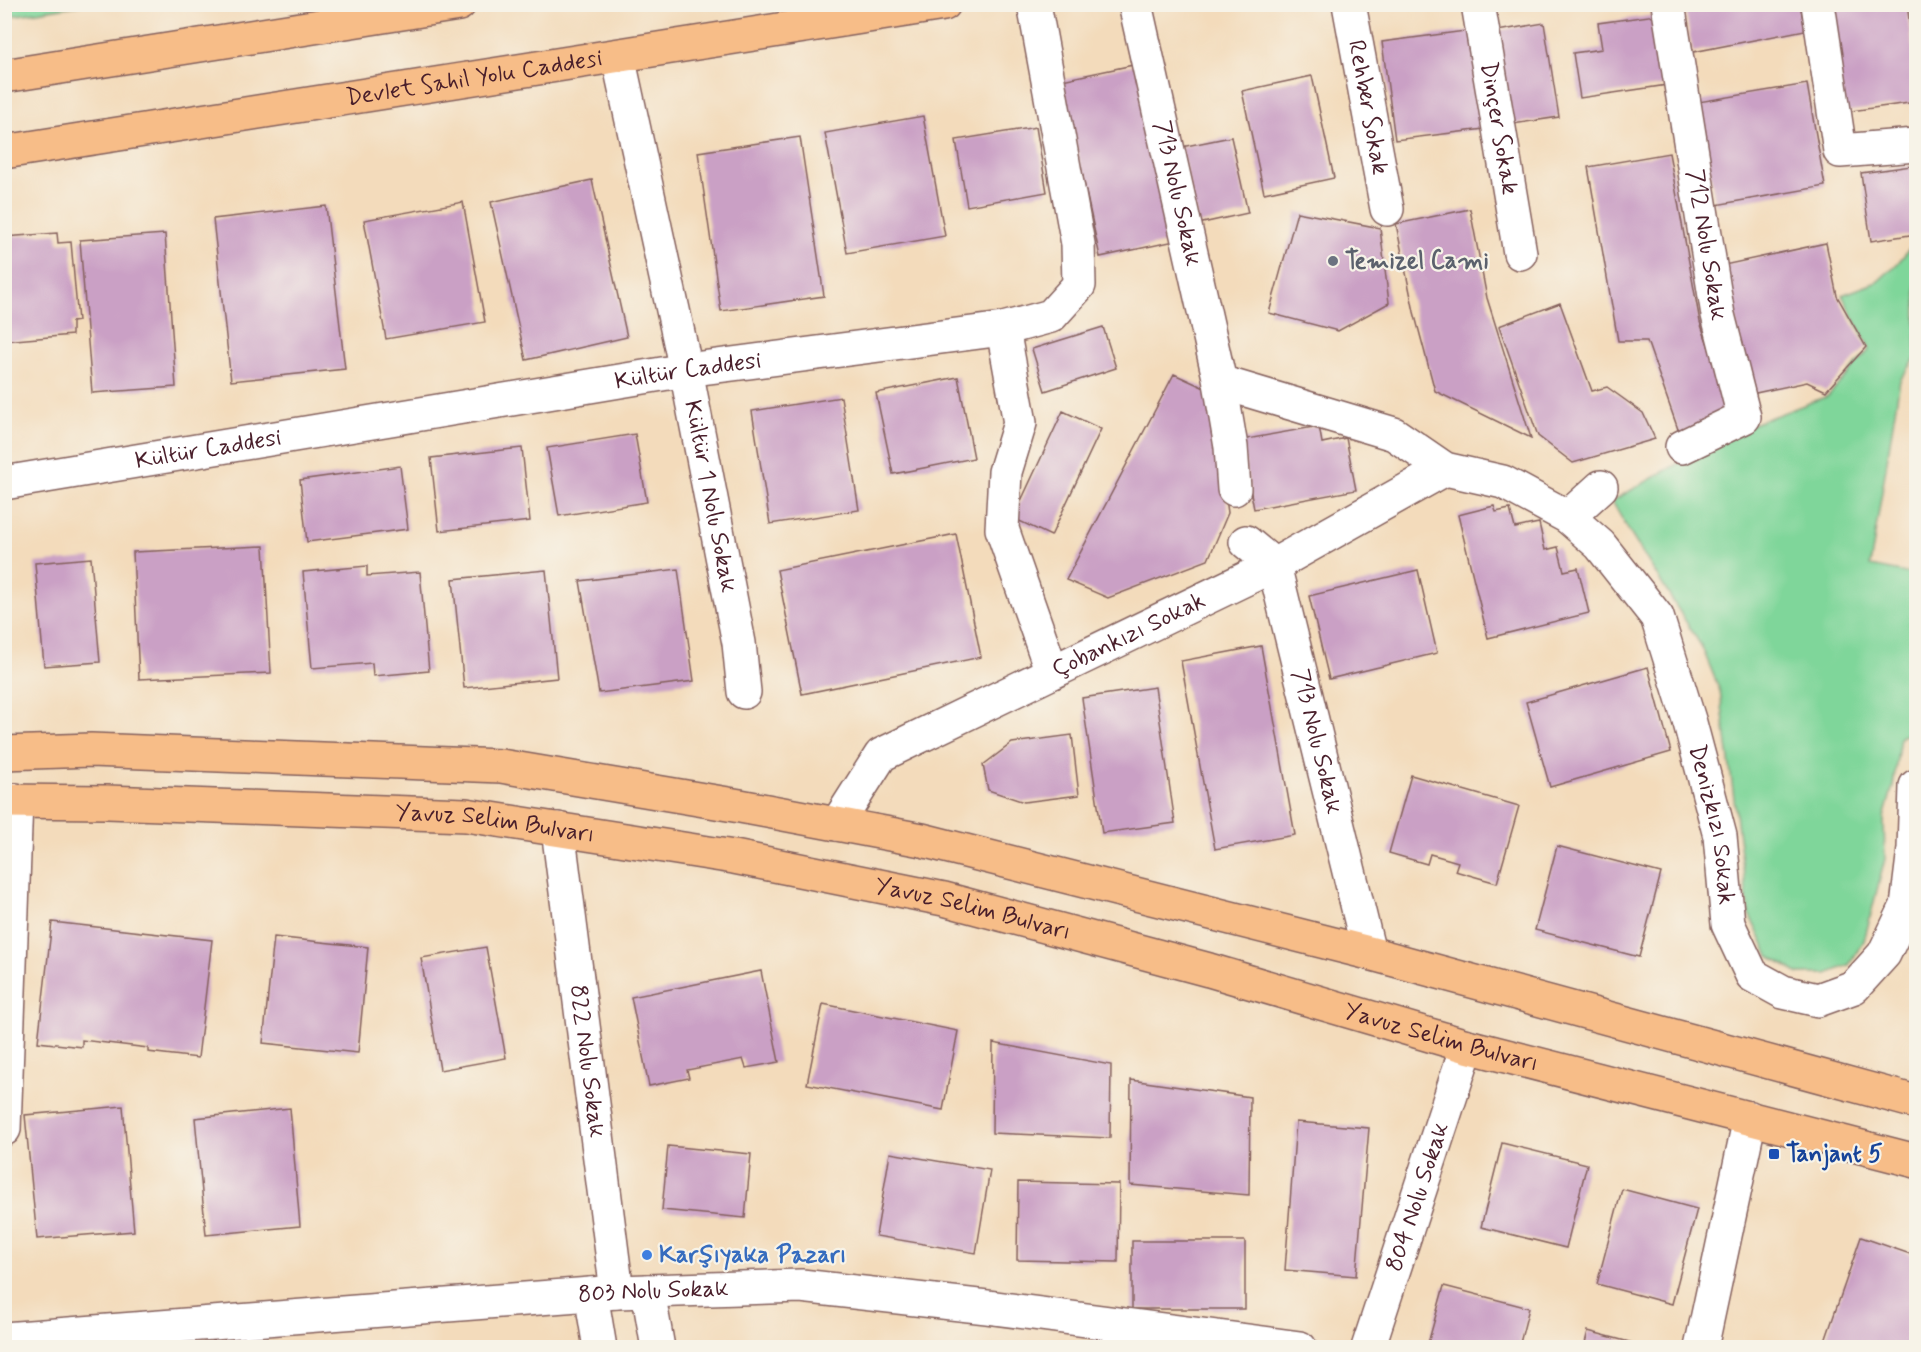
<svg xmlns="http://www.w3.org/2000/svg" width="1921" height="1352" font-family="Mynerve,sans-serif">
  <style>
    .green { fill: #7fd69a; stroke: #647a62; stroke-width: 1.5 }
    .building { fill: #caa0c5 }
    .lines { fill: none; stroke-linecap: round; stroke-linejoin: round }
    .minor-casing { stroke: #85615d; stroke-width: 36 }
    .major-casing { stroke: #85615d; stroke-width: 36 }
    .minor { stroke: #fff; stroke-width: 33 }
    .major { stroke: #f7bd88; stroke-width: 33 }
    .worship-dot { fill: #6b7280; stroke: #f7f3e8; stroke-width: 2 }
    .transit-dot { fill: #1a4fb4; stroke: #f7f3e8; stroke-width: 2 }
    .shop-dot { fill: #3f7fe0; stroke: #f7f3e8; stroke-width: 2 }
    .labels { text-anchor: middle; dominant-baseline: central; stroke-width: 4.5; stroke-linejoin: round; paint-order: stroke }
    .street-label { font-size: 24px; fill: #4a1f2b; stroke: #f7f3e8 }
    .worship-label { font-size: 24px; font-weight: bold; fill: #5b616d; stroke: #f7f3e8; text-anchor: start }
    .transit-label { font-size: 24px; font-weight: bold; fill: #164399; stroke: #f7f3e8; text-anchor: start }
    .shop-label { font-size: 24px; font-weight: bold; fill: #366cbe; stroke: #f7f3e8; text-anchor: start }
  </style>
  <rect width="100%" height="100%" fill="#f7f3e8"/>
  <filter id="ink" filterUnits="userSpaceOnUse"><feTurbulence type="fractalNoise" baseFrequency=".0167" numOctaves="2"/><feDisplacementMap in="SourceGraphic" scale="12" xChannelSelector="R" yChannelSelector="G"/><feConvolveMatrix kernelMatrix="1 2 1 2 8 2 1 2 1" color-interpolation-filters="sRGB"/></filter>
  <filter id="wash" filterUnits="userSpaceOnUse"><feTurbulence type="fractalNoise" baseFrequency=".008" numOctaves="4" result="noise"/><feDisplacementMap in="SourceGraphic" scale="24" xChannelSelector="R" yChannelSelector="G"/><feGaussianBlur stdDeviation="1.35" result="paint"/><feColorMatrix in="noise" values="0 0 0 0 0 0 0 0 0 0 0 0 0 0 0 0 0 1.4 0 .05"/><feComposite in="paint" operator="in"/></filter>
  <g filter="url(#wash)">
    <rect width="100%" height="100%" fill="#f3dbbb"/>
    <path class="green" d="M 5,4 L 80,4 L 80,5 L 5,17 Z
      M 1916,240 L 1916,358 L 1900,380 L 1870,566 L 1916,575 L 1916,730 L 1900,737 L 1893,786 L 1884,818 L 1885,859 L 1864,941 L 1849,965 L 1827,974 L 1799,974 L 1769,956 L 1749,914 L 1720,691 L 1702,647 L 1630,533 L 1612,501 L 1737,430 L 1828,396 L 1870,349 L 1842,295 L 1877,282 L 1898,263 Z"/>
    <g id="blocks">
      <path class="building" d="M 1684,4 L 1800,4 L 1805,30 L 1693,52 Z
        M 1830,4 L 1907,4 L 1916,73 L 1916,102 L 1844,112 Z
        M 1656,15 L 1667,85 L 1580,98 L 1573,53 L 1602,49 L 1598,23 Z
        M 1544,23 L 1559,117 L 1506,125 L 1491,32 Z
        M 1480,29 L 1492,128 L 1395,140 L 1382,42 Z
        M 1138,64 L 1175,241 L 1100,257 L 1062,80 Z
        M 1312,76 L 1334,178 L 1264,193 L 1242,91 Z
        M 1807,84 L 1825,186 L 1716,205 L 1698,102 Z
        M 923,116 L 945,236 L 847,253 L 825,133 Z
        M 1036,127 L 1047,192 L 967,206 L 956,140 Z
        M 800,137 L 824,296 L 721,311 L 698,152 Z
        M 1231,137 L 1248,213 L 1198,224 L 1181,147 Z
        M 1669,153 L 1700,322 L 1733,417 L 1680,435 L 1647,341 L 1618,341 L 1588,167 Z
        M 1911,166 L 1916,199 L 1916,234 L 1871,241 L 1861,173 Z
        M 592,180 L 627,337 L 526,360 L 491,202 Z
        M 463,202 L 485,322 L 386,339 L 364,220 Z
        M 326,206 L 345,369 L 231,381 L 213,219 Z
        M 1470,209 L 1487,298 L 1531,438 L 1435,391 L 1414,312 L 1396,224 Z
        M 1297,212 L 1380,228 L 1389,303 L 1338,331 L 1269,313 Z
        M 57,233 L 58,243 L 71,242 L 78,321 L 72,322 L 72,335 L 4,341 L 4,237 Z
        M 165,234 L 176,387 L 92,393 L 80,240 Z
        M 1826,243 L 1837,296 L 1866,347 L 1826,391 L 1807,382 L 1751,394 L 1724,265 Z
        M 1560,303 L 1592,391 L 1607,387 L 1643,413 L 1655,439 L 1573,463 L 1538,436 L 1499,326 Z
        M 1103,327 L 1116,368 L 1045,391 L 1032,349 Z
        M 1174,374 L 1211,391 L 1228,513 L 1208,560 L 1108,598 L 1066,580 Z
        M 958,377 L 974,458 L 893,474 L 876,393 Z
        M 841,397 L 859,510 L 770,524 L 752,411 Z
        M 1063,411 L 1101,429 L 1051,536 L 1013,518 Z
        M 1319,426 L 1322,443 L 1346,438 L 1356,490 L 1254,509 L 1241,440 Z
        M 635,434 L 647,502 L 559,516 L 547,448 Z
        M 522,448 L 530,521 L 439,531 L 431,458 Z
        M 400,466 L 408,529 L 307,542 L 300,480 Z
        M 1494,506 L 1496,512 L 1510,509 L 1515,528 L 1539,523 L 1545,550 L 1558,547 L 1564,571 L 1578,568 L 1589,613 L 1488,638 L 1458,515 Z
        M 956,534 L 981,657 L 802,694 L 777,570 Z
        M 264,546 L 271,673 L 139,679 L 133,552 Z
        M 91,558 L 100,662 L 44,666 L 35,563 Z
        M 367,566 L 367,576 L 420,572 L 429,671 L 373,676 L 372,663 L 312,668 L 303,572 Z
        M 678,569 L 694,681 L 599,693 L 580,581 Z
        M 546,570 L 557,678 L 464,688 L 453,579 Z
        M 1418,570 L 1437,653 L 1329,679 L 1309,596 Z
        M 1261,646 L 1295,835 L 1215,849 L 1181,661 Z
        M 1648,667 L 1671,752 L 1550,787 L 1526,702 Z
        M 1155,687 L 1175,823 L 1102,833 L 1082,698 Z
        M 1072,735 L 1079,795 L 1024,802 L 988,790 L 983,765 L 1012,743 Z
        M 1411,775 L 1519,806 L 1497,883 L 1455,871 L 1458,862 L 1430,854 L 1427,864 L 1389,853 Z
        M 1557,846 L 1661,873 L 1639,957 L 1535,930 Z
        M 52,922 L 212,940 L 198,1058 L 148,1052 L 148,1048 L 82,1040 L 82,1047 L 38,1042 Z
        M 274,937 L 368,947 L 358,1053 L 263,1043 Z
        M 486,947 L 506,1058 L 440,1070 L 421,958 Z
        M 761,971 L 779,1062 L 746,1068 L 743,1059 L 687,1070 L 689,1078 L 649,1086 L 631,997 Z
        M 823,1004 L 958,1031 L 943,1110 L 807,1084 Z
        M 993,1043 L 1111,1065 L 1110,1138 L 992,1133 Z
        M 1131,1080 L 1250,1097 L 1249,1195 L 1130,1185 Z
        M 123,1106 L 134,1231 L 37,1239 L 25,1115 Z
        M 290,1108 L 300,1226 L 206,1235 L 195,1118 Z
        M 1296,1122 L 1369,1128 L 1356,1276 L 1285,1270 Z
        M 1502,1143 L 1587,1164 L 1566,1248 L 1481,1227 Z
        M 668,1146 L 751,1154 L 745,1218 L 662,1210 Z
        M 890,1153 L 990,1170 L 976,1253 L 876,1236 Z
        M 1018,1182 L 1119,1184 L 1118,1262 L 1017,1260 Z
        M 1622,1189 L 1697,1209 L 1672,1304 L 1597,1284 Z
        M 1861,1237 L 1916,1256 L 1916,1347 L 1823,1347 Z
        M 1132,1241 L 1245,1241 L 1245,1309 L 1132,1309 Z
        M 1444,1286 L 1529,1308 L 1519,1347 L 1427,1347 Z
        M 1588,1331 L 1648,1347 L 1584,1347 Z"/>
    </g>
  </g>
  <g filter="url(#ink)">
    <use href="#blocks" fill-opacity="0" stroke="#85615d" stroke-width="1.5"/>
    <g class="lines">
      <g class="minor-casing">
        <g id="minor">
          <path id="s1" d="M 1135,4 L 1220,382 L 1394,434 L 1445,469 L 1503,482 L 1568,517 L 1600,545 L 1657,617 L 1690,723 L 1720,836 L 1728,924 L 1752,975 L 1783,992 L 1818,1000 L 1854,987 L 1884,954 L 1907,906 L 1914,849 L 1916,786"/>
          <path id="s2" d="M 1349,4 L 1387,209"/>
          <path id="s3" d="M 1478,4 L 1520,253"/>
          <path id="s4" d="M 1668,4 L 1718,315 L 1744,417 L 1682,447"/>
          <path d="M 1818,4 L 1840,151 L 1916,145"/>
          <path id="s5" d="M 618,56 L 686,370 L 739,643 L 744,692"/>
          <path d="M 1003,329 L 1020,423 L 1005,472 L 1002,529 L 1052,672"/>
          <path d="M 1220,382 L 1231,447 L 1234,489"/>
          <path id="s6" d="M 4,483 L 686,370 L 1003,329 L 1051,316 L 1079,285 L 1078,244 L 1034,4"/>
          <path d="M 1568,517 L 1601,487"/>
          <path id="s7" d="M 1246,542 L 1274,565 L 1369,953"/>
          <path id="s8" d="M 837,824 L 881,755 L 1274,565 L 1445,469"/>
          <path id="s9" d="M 558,829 L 617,1292"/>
          <path d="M 4,1129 L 16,800"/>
          <path d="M 648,1291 L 658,1348"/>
          <path d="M 591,1294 L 600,1348"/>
          <path id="s10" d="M 4,1339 L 617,1292 L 801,1286 L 987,1307 L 1300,1348"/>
          <path id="s11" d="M 1368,1348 L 1467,1046"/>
          <path d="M 1701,1348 L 1750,1118"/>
        </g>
      </g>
      <g class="major-casing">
        <g id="major">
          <path d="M 4,76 L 459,4"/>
          <path id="s12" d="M 4,152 L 944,4"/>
          <path d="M 4,753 L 91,750 L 501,766 L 740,806 L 922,840 L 1369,953 L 1916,1102"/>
          <path id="s13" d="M 4,801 L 107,802 L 466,815 L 734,857 L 944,899 L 1209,970 L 1467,1046 L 1916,1161"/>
        </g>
      </g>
      <use href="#minor" class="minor"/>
      <use href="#major" class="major"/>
    </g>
  </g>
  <circle class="worship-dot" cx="1333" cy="261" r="6"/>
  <rect class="transit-dot" x="1768" y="1148" width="12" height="12" rx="3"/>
  <circle class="shop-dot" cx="647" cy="1255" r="6"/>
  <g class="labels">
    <g class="street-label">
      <text stroke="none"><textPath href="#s12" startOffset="476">Devlet Sahil Yolu Caddesi</textPath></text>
      <text stroke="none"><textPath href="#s2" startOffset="105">Rehber Sokak</textPath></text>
      <text stroke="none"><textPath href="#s3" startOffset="126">Dinçer Sokak</textPath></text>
      <text stroke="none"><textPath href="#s1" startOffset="194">713 Nolu Sokak</textPath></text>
      <text stroke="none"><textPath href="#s4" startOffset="244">712 Nolu Sokak</textPath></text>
      <text stroke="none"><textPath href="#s6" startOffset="693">Kültür Caddesi</textPath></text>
      <text stroke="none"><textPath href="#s6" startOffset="207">Kültür Caddesi</textPath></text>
      <text stroke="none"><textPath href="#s5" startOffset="450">Kültür 1 Nolu Sokak</textPath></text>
      <text stroke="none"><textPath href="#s8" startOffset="357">Çobankızı Sokak</textPath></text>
      <text stroke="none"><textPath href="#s7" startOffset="218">713 Nolu Sokak</textPath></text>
      <text stroke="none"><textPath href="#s13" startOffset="492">Yavuz Selim Bulvarı</textPath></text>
      <text stroke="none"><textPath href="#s1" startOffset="1114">Denizkızı Sokak</textPath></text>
      <text stroke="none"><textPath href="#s13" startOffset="978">Yavuz Selim Bulvarı</textPath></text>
      <text stroke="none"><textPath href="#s13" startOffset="1464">Yavuz Selim Bulvarı</textPath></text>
      <text stroke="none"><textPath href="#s9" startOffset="234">822 Nolu Sokak</textPath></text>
      <text stroke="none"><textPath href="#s11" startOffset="159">804 Nolu Sokak</textPath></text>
      <text stroke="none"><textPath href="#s10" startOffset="651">803 Nolu Sokak</textPath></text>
    </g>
    <g class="worship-label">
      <text x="1345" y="261">Temizel Cami</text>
    </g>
    <g class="transit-label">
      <text x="1786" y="1154">Tanjant 5</text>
    </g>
    <g class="shop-label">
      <text x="659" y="1255">Karşıyaka Pazarı</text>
    </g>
  </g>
  <rect width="1921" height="1352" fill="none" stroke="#f7f3e8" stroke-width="24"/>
</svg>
